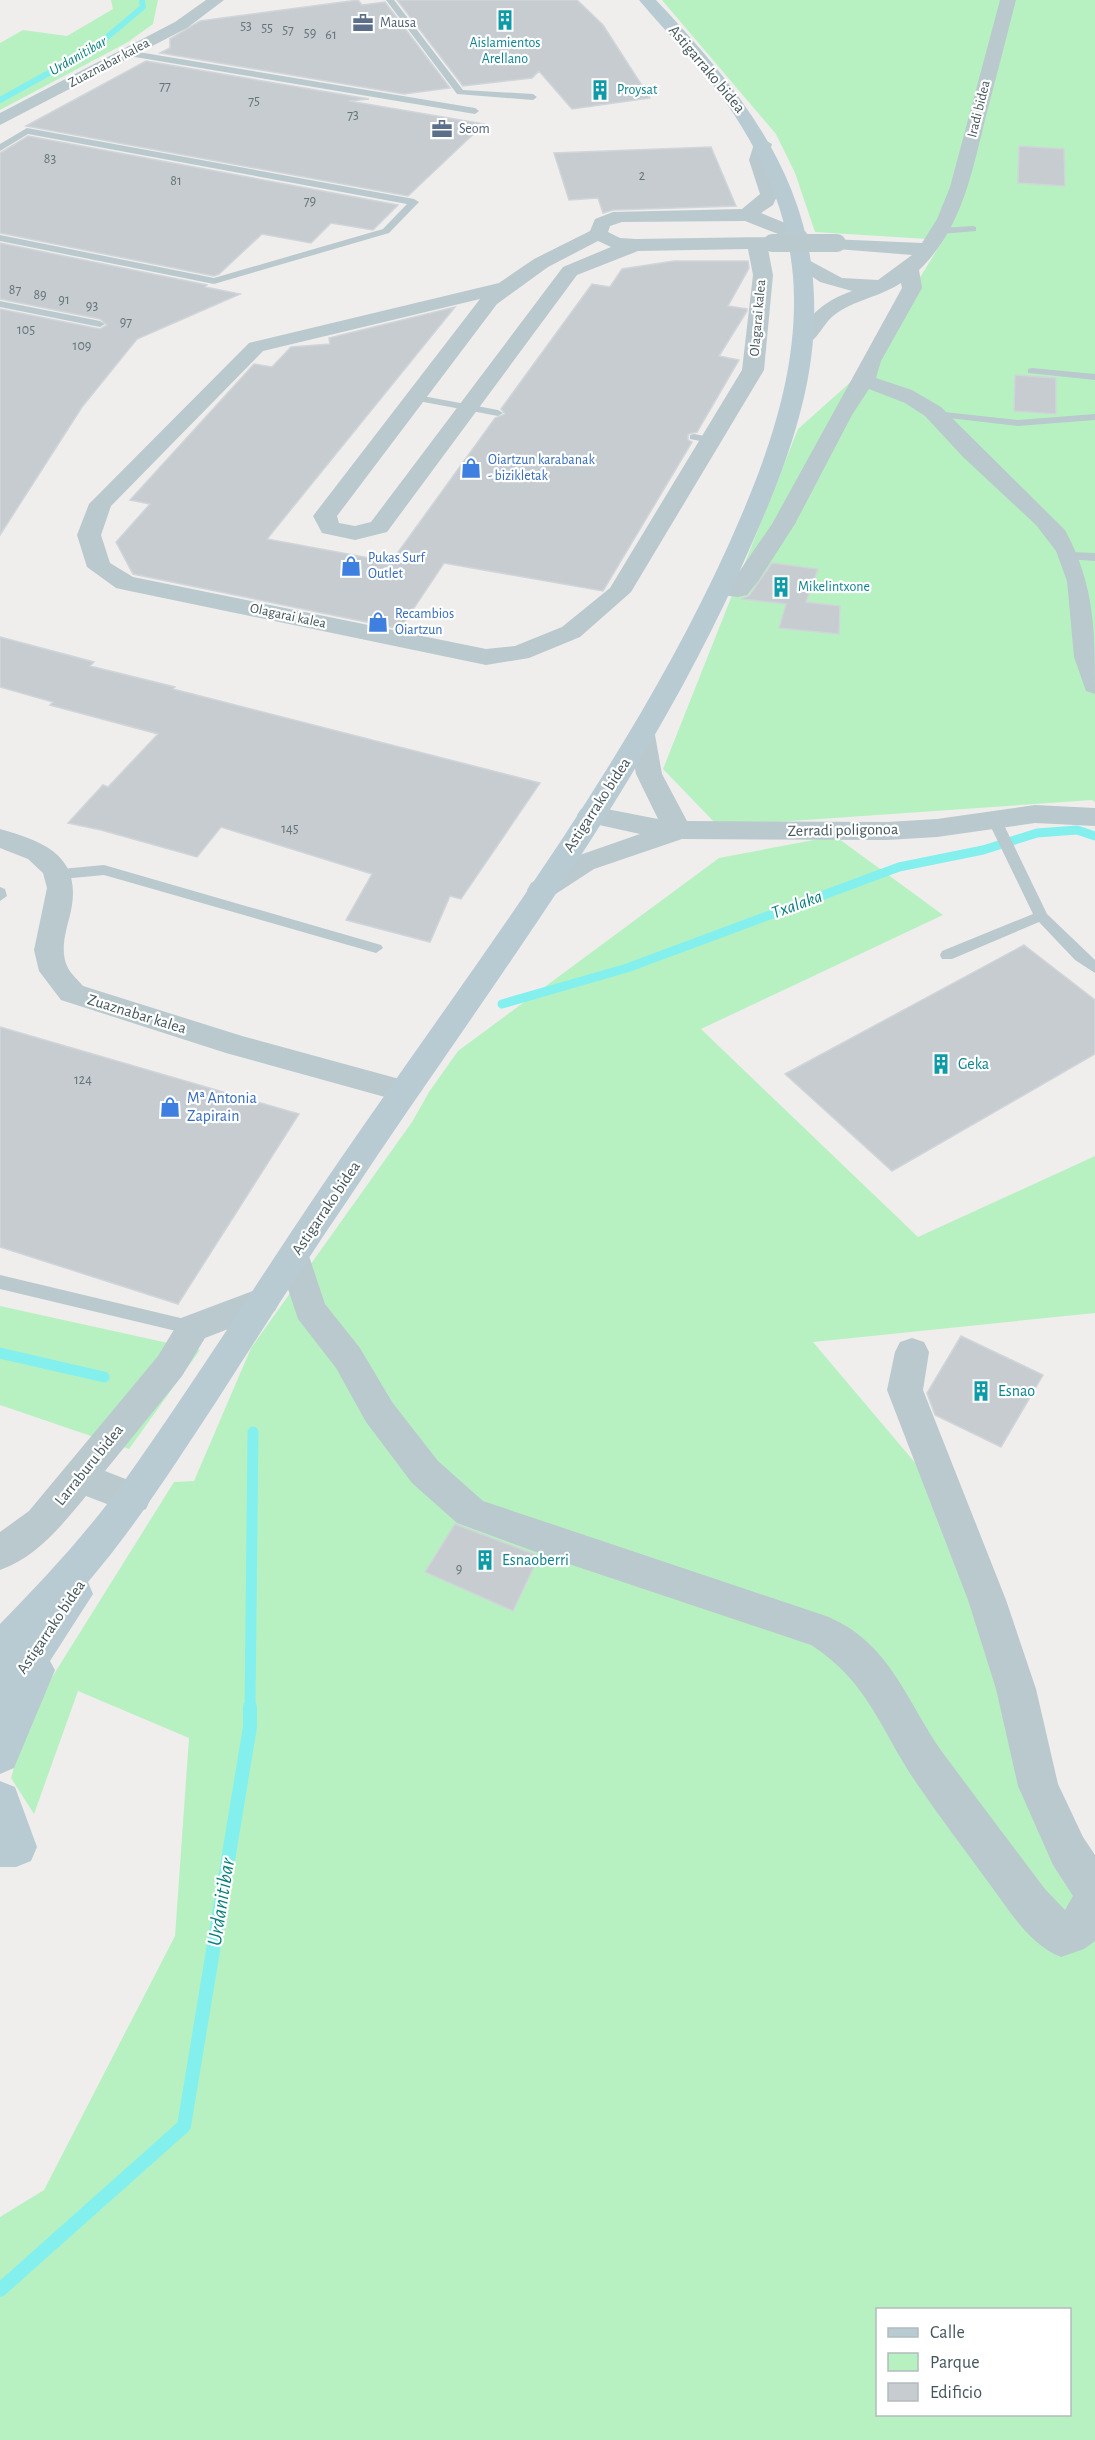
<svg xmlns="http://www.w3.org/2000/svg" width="1095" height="2440" font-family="'Alegreya Sans',sans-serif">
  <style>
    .green { fill: #b8f1c1; fill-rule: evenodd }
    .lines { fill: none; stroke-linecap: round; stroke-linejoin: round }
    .stream-far3 { stroke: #83f0ee; stroke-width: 6 }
    .stream-far2 { stroke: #83f0ee; stroke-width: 9 }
    .stream-far1 { stroke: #83f0ee; stroke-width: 11 }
    .stream { stroke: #83f0ee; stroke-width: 14 }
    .building { fill: #c6ccd0; stroke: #d0d5d9; stroke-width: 1.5 }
    .lane { fill: #bac9cd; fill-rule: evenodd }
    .street { fill: #bac9cd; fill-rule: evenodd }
    .secondary { fill: #b9cbd2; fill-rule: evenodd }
    .street-bridge { stroke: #bac9cd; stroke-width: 18 }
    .labels { text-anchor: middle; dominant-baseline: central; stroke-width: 4.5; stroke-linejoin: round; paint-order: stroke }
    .far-service-label { font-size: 14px; fill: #4e5e75; stroke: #fff; text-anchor: start }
    .number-label { font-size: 14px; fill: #647478 }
    .far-culture-label { font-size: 14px; fill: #0d838f; stroke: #fff; text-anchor: start }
    .far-street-label { font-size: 14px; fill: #44565b; stroke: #fff }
    .far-shop-label { font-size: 14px; fill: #366cbe; stroke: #fff; text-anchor: start }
    .far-water-label { font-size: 15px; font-style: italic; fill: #097f7d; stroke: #fff }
    .street-label { font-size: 16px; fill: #44565b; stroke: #fff }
    .culture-label { font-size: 16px; fill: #0d838f; stroke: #fff; text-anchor: start }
    .shop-label { font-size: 16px; fill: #366cbe; stroke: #fff; text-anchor: start }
    .water-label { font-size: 18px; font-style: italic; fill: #097f7d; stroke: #fff }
    .near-water-label { font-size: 21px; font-style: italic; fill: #097f7d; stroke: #fff }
  </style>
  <rect width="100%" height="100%" fill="#f0eded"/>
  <path class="green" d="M 111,0 L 158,0 L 153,24 L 128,42 L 0,110 L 0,43 L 23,30 L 67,36 L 113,9 Z
    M 662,0 L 1095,0 L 1095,802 L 1092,800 L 718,826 L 663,769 L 798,429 L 862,372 L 943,240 L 815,232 L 795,173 L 776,134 Z
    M 835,836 L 943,915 L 701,1029 L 918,1237 L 1095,1156 L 1095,1313 L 813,1342 L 955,1510 L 1073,1835 L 1095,1868 L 1095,2440 L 0,2440 L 0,2217 L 44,2190 L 175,1936 L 189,1738 L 78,1691 L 34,1814 L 11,1778 L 29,1714 L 174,1482 L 194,1481 L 251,1348 L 412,1122 L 429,1092 L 458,1051 L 719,858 ZM 878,2310 L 1070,2310 L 1070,2414 L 878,2414 Z
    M 0,1306 L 200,1350 L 129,1449 L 0,1405 Z"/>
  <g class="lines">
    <path class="stream-far3" d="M 0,100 L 94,48 L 143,7 L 142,0"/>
    <path class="stream-far2" d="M 502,1004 L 627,968 L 899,867 L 983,850 L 1037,833 L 1077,830 L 1095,836"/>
    <path class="stream-far1" d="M 0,1353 L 104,1377
      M 250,1708 L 253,1432"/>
    <path class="stream" d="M 0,2290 L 184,2126 L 250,1727 L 250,1707"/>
  </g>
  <path class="building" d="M 358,0 L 362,5 L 385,2 L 450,88 L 404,94 L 160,53 L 170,48 L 170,39 L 200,21 Z
    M 397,0 L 577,0 L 603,25 L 650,98 L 572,109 L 539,71 L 532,78 L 463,86 Z
    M 146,61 L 369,99 L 349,101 L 484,124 L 408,196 L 26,126 Z
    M 28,136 L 398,205 L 373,230 L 331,223 L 311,243 L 262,234 L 219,274 L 214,276 L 0,233 L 0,153 Z
    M 1019,146 L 1064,149 L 1065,186 L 1018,183 Z
    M 711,147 L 736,206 L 613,210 L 603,213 L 598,198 L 569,200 L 554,153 Z
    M 0,243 L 207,285 L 205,287 L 240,294 L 137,339 L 82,407 L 0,535 L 0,309 L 100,329 L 107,325 L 100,319 L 0,299 Z
    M 674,261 L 748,261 L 749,268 L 728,306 L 747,309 L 747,311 L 719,356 L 739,360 L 697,432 L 688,434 L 688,440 L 692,442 L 603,591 L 444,563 L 400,629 L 133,574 L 116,542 L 150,504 L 130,500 L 254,364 L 272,367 L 291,347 L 330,344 L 329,338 L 455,307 L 267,539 L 391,562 L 495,418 L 505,414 L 501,409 L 592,284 L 610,287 L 622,269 Z
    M 1015,375 L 1056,378 L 1056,414 L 1014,411 Z
    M 772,563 L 818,569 L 806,602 L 840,606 L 839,634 L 779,628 L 786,604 L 741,599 L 749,596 Z
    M 0,637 L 94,662 L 90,666 L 175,687 L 173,689 L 540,783 L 461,899 L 450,896 L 430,942 L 346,920 L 372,874 L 221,827 L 197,857 L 101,830 L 68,823 L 103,785 L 108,787 L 158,734 L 50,705 L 53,702 L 0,687 Z
    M 1024,945 L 1095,1000 L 1095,1054 L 892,1171 L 785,1074 Z
    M 0,1027 L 299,1114 L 178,1304 L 0,1247 Z
    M 961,1336 L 1043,1375 L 1001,1447 L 935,1415 L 927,1393 Z
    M 455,1524 L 539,1556 L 513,1611 L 425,1572 Z"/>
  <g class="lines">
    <path class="lane" d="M 386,0 L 394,0 L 463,90 L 533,94 L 537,97 L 533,100 L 457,94 Z
      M 126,50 L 475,108 L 479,111 L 475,114 L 123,55 Z
      M 27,128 L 414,199 L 419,202 L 389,233 L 214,284 L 0,241 L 0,235 L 214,278 L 383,229 L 407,204 L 28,134 L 0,151 L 0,144 Z
      M 973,226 L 976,227 L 976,231 L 941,234 L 936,231 L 941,228 Z
      M 0,301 L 100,321 L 105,324 L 100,327 L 0,307 Z
      M 1032,368 L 1095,374 L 1095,380 L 1028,373 L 1028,369 Z
      M 417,395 L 498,410 L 503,413 L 498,416 L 413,400 L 412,398 Z
      M 935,411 L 1018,420 L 1095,414 L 1095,420 L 1018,426 L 931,416 L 930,414 Z
      M 694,434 L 715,438 L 717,440 L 711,443 L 690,439 L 690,435 Z
      M 1070,552 L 1095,553 L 1095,561 L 1066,559 L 1064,556 Z
      M 995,817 L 1002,821 L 1047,914 L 1095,960 L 1095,973 L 1075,960 L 1039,922 L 952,959 L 942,959 L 940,955 L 942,951 L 1033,914 L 988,821 Z
      M 104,865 L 381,945 L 383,948 L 376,953 L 104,875 L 51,880 L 44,875 L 51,870 Z
      M 0,887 L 5,889 L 7,896 L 0,901 Z
      M 0,1275 L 193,1321 L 199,1323 L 202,1328 L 199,1333 L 193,1335 L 0,1289 Z"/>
    <path class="street" d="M 206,0 L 224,0 L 187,28 L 0,125 L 0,113 L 175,22 Z
      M 1000,0 L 1016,0 C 1006,39 996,78 986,116 C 972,172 962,229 919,270 L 922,288 L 881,361 L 876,378 L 912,390 L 941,407 L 1065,530 C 1095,586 1095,630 1095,694 L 1086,691 L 1074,657 L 1067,581 L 1056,551 L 1036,525 L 963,457 L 925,416 L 905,403 L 869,389 L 852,415 L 795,524 L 759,580 L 747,595 L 738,597 L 712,594 L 709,589 L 712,584 L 732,582 L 772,524 L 902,288 L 901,283 C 880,297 853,300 833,316 C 820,327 815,349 796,344 L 793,340 C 809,315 824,301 852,291 L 820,282 L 791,262 L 801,256 L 842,278 L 878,280 L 912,255 L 837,249 L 827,243 L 830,239 L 922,243 L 937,219 L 950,187 Z
      M 763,139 L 772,144 L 767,160 L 778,194 L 773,205 L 761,213 L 805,231 L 808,235 L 805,239 L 791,239 L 745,221 L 622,222 L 610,226 L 608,232 L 620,238 L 636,239 L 772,237 L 782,243 L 779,247 L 768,249 L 773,275 L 764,370 L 631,592 L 580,637 L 529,658 L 486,665 L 125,590 L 116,588 L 87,567 L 77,535 L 89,504 L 249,343 L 499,283 L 534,259 L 590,231 L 595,219 L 613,212 L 742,209 L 760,194 L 749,160 L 754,144 ZM 598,241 L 611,247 L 563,267 L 371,522 L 355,526 L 339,523 L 337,516 L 497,304 L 548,267 ZM 748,249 L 753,275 L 742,370 L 610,588 L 562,627 L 515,646 L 486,649 L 133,577 L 110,563 L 101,535 L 111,506 L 263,351 L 480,299 L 313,516 L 322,533 L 355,540 L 387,532 L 577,275 L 638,251 Z
      M 642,727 L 651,729 L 655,735 L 662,774 L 687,821 L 887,822 L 937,819 L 1035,805 L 1095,808 L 1095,826 L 1035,823 L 937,837 L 887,840 L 682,839 L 594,869 L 551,897 L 541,899 L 531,897 L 527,890 L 531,883 L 574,857 L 640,834 L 581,821 L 577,815 L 581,809 L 591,806 L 658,819 L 636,774 L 629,735 L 633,729 Z
      M 0,829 C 51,843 85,860 69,919 C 65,934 60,953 68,968 C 71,974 78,980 83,986 L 242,1036 L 414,1083 L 419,1091 L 414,1099 L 403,1102 L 226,1053 L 61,1000 L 39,971 L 34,950 L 47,888 L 43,873 L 28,859 L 0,848 Z
      M 294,1243 L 306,1247 L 325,1304 L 360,1348 L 392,1402 L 438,1461 L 483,1501 L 823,1615 C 889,1639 906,1701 943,1753 C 977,1799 1011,1844 1045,1889 L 1065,1910 L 1073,1896 L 1053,1865 L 1018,1786 L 996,1689 L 968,1600 L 887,1390 L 895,1352 L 900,1342 L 912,1338 L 924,1342 L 929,1352 L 923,1390 L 1006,1600 L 1036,1689 L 1058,1784 L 1083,1837 L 1095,1855 L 1095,1941 L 1084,1949 L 1061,1957 C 1030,1945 1011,1913 991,1886 C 965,1850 938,1815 913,1778 C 879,1726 867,1681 811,1645 L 563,1562 L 457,1523 L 412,1483 L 366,1422 L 336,1368 L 298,1319 L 277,1256 L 282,1247 Z
      M 263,1287 L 275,1291 L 280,1301 L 275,1311 L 205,1338 L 182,1376 L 105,1471 L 146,1487 L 151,1498 L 146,1509 L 133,1514 L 86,1496 C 62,1525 37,1557 0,1570 L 0,1532 L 29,1511 L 158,1356 L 181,1318 Z"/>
    <path class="secondary" d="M 639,0 L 656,0 C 743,93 819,185 814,321 C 812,401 781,478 749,550 C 647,785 487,989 347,1201 C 302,1267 259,1335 216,1402 C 175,1464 136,1526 88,1582 L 93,1594 L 50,1661 L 55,1670 L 14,1768 L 0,1774 L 0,1624 C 42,1581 84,1536 120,1487 C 196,1381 265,1269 339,1161 C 476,961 627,768 728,546 C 763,468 795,385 794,298 C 793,209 753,131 696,64 C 678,43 657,22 639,0 Z
      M 0,1781 L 15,1787 L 37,1847 L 31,1861 L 16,1867 L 0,1867 Z"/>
    <path class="street-bridge" d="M 772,243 L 837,243"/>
  </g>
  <defs>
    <g id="building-bare" transform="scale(1.62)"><path d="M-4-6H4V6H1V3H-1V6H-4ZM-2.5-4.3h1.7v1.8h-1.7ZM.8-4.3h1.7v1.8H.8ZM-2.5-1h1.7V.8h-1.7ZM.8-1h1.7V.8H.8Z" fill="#0f9aa8" stroke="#fff" stroke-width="2.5" paint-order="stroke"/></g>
    <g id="office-bare" transform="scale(1.62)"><path d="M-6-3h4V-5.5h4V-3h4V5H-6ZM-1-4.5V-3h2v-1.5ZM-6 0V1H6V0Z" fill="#5c6f8a" stroke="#fff" stroke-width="2.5" paint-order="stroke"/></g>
    <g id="shop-bare" transform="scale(1.62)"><path d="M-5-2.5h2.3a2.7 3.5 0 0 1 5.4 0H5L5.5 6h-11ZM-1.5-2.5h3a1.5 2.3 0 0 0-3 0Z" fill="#3f7fe0" stroke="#fff" stroke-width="2.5" paint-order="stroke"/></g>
  </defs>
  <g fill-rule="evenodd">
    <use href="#building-bare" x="505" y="20"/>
    <use href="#office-bare" x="363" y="23"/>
    <use href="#building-bare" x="600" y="90"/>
    <use href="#office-bare" x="442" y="129"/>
    <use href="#shop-bare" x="471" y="468"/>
    <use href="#shop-bare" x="351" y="566"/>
    <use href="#building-bare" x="781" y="587"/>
    <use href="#shop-bare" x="378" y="622"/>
    <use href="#building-bare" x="941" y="1064"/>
    <use href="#shop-bare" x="170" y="1107"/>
    <use href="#building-bare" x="981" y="1391"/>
    <use href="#building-bare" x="485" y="1560"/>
  </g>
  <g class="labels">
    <g class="far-service-label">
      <text x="380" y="23">Mausa</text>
      <text x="459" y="129">Seom</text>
    </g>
    <g class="number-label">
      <text x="246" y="26">53</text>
      <text x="267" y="28">55</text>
      <text x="288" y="30">57</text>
      <text x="310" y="33">59</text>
      <text x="331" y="35">61</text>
      <text x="165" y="86">77</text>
      <text x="254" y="101">75</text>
      <text x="353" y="115">73</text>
      <text x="50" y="159">83</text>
      <text x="642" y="176">2</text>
      <text x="176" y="181">81</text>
      <text x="310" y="201">79</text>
      <text x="15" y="290">87</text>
      <text x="40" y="295">89</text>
      <text x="64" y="300">91</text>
      <text x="92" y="306">93</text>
      <text x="126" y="322">97</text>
      <text x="26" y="330">105</text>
      <text x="82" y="346">109</text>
      <text x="290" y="829">145</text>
      <text x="83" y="1080">124</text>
      <text x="459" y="1569">9</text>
    </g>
    <g class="far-culture-label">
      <text x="505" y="43" text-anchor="middle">Aislamientos<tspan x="505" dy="16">Arellano</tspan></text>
      <text x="617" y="90">Proysat</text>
      <text x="798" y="587">Mikelintxone</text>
    </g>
    <g class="far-street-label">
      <text transform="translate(109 63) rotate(-28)">Zuaznabar kalea</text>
      <text transform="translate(979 109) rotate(-76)">Iradi bidea</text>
      <text transform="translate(758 318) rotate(-85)">Olagarai kalea</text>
      <text transform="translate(288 616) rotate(12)">Olagarai kalea</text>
    </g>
    <g class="far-shop-label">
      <text x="488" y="460">Oiartzun karabanak<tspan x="488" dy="16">- bizikletak</tspan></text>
      <text x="368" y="558">Pukas Surf<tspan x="368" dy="16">Outlet</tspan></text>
      <text x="395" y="614">Recambios<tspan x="395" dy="16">Oiartzun</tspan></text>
    </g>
    <g class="far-water-label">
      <text transform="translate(78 56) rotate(-30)">Urdanitibar</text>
    </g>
    <g class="street-label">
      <text transform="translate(707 69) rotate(50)">Astigarrako bidea</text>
      <text transform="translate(597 805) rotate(-57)">Astigarrako bidea</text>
      <text transform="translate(843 830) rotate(-1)">Zerradi poligonoa</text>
      <text transform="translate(137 1014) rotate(17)">Zuaznabar kalea</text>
      <text transform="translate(326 1208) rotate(-56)">Astigarrako bidea</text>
      <text transform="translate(89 1465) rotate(-51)">Larraburu bidea</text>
      <text transform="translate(51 1627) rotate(-56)">Astigarrako bidea</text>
    </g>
    <g class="culture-label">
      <text x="958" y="1064">Geka</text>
      <text x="998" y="1391">Esnao</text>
      <text x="502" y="1560">Esnaoberri</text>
    </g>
    <g class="shop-label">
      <text x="187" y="1098">Mª Antonia<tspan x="187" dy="18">Zapirain</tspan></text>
    </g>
    <g class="water-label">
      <text transform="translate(797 905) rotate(-20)">Txalaka</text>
    </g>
    <g class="near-water-label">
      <text transform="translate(221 1902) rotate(-81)">Urdanitibar</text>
    </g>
  </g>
  <rect x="876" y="2308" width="195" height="108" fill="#ffffff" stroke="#b4bbbd" stroke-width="1.5"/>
  <rect x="888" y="2328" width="30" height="9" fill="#b9cbd2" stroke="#b4bbbd" stroke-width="1.5"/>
  <text x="930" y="2338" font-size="18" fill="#44565b">Calle</text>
  <rect x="888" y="2353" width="30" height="18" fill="#b8f1c1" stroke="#b4bbbd" stroke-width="1.5"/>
  <text x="930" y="2368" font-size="18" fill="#44565b">Parque</text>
  <rect x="888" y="2383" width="30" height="18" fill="#c6ccd0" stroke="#b4bbbd" stroke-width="1.5"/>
  <text x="930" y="2398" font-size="18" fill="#44565b">Edificio</text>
</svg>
